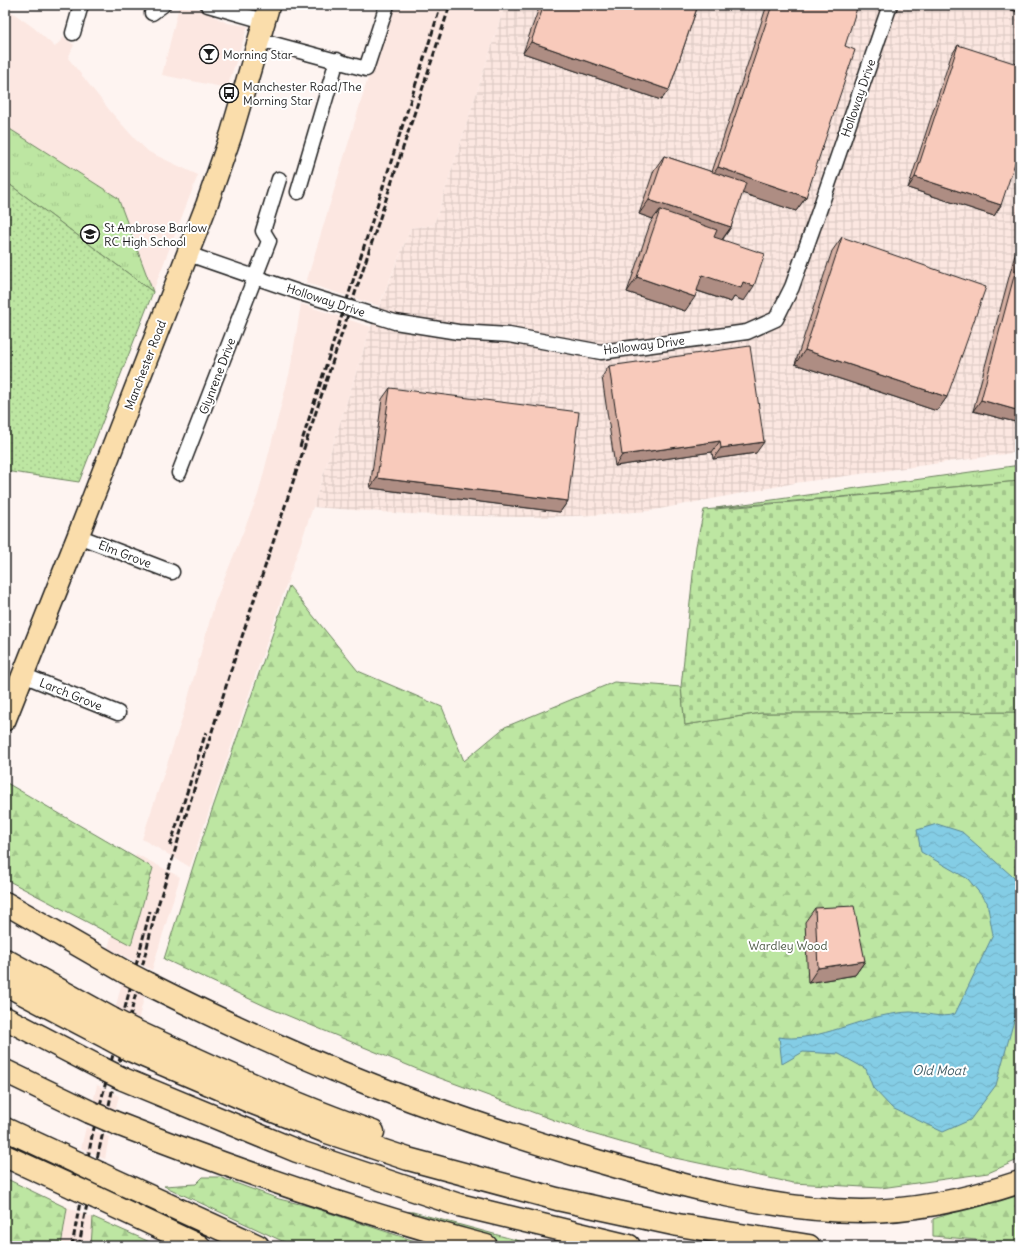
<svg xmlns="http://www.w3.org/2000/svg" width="1025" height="1251" font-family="Delius,sans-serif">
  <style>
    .built { fill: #fce7e1 }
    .industrial { fill: url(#industrial-grid) }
    .grass { fill: url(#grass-tufts); stroke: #6c815f }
    .forest { fill: url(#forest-firs); stroke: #6c815f }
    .cemetery { fill: url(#cemetery-stones); stroke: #6c815f }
    .park { fill: url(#park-dots); stroke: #6c815f }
    .water { fill: url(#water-waves); stroke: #5a8695 }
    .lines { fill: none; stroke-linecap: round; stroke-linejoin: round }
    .street-casing { stroke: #1c1c1c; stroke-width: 17 }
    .primary-casing { stroke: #1c1c1c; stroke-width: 24 }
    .highway-casing { stroke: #1c1c1c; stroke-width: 25 }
    .street { stroke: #fff; stroke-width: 14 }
    .primary { stroke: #faddab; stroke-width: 21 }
    .highway { stroke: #faddab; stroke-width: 22 }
    .rail { stroke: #1c1c1c; stroke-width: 3; stroke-dasharray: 6 3; stroke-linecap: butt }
    .street-bridge-casing { stroke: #1c1c1c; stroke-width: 17; stroke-linecap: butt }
    .highway-bridge-casing { stroke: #1c1c1c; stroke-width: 25; stroke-linecap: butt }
    .street-bridge { stroke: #fff; stroke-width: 14 }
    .highway-bridge { stroke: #faddab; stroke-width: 22 }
    .wall { fill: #d5aea1; stroke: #1c1c1c }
    .shaded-wall { fill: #ae8d83; stroke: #1c1c1c }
    .building { fill: #f8cabb; stroke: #1c1c1c }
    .labels { text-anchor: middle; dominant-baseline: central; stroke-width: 4; stroke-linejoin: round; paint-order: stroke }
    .poi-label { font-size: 12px; fill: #1c1c1c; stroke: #fff; text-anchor: start }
    .street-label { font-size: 12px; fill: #1c1c1c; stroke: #fff }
    .park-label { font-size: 12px; fill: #4c5944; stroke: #fff }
    .water-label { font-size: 13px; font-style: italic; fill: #405a62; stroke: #fff }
  </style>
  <defs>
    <pattern id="industrial-grid" width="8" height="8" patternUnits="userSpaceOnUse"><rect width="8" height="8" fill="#fce7e1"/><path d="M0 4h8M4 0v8" fill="none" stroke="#d7c6c0"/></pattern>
    <pattern id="grass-tufts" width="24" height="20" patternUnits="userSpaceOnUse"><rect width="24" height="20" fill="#bde6a2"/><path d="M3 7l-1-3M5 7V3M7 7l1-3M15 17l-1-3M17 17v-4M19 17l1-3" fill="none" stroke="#a2c58b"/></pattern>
    <pattern id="forest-firs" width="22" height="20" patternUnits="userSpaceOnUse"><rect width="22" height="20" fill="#bde6a2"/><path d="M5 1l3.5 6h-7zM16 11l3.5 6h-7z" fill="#a2c58b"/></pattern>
    <pattern id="cemetery-stones" width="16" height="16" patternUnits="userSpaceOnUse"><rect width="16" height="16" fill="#bde6a2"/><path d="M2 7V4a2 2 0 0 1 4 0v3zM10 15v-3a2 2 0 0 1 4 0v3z" fill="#a2c58b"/></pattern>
    <pattern id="park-dots" width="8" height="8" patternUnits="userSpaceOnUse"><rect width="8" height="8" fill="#bde6a2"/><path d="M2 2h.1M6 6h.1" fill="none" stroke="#a2c58b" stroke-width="1.8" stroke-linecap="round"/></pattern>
    <pattern id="water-waves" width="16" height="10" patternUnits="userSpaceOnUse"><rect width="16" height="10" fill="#84cde5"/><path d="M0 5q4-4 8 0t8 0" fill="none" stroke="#71afc4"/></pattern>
  </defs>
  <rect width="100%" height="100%" fill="#fef4f1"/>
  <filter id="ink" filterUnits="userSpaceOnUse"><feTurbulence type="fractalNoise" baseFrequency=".025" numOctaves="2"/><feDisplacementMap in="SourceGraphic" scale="8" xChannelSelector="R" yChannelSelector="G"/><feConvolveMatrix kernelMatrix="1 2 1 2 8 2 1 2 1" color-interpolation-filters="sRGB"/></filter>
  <g filter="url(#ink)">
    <path class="built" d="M 392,5 L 505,5 L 434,225 L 411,228 L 379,306 L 306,283 L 368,78 Z
      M 179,6 L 200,9 L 227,23 L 248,26 L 227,88 L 162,75 Z
      M 5,7 L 34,28 L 55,47 L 64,37 L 74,45 L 68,58 L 111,112 L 135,139 L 149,152 L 198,175 L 79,482 L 5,471 Z
      M 301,304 L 371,327 L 313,507 L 190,867 L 142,839 L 183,716 L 215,602 L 258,495 L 290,371 Z
      M 136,854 L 180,877 L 152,970 L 108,948 Z
      M 122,982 L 145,994 L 137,1025 L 114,1014 Z
      M 97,1085 L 119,1096 L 115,1111 L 93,1102 Z
      M 86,1127 L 109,1137 L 105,1159 L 81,1148 Z
      M 52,1201 L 104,1222 L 101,1246 L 45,1246 Z"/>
    <path class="industrial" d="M 505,5 L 1020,5 L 1020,452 L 795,483 L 649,511 L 577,516 L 519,517 L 408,514 L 313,507 L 371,327 L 411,228 L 434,225 Z"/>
    <path class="grass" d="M 5,126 L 118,198 L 153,292 L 5,181 Z
      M 1020,465 L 1020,481 L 716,508 Z
      M 385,1210 L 413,1212 L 538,1246 L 514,1246 Z"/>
    <path class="forest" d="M 289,586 L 358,671 L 442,707 L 464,761 L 505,727 L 614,682 L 681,687 L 685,725 L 761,713 L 1020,712 L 1020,1159 L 988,1173 L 881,1188 L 793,1183 L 675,1158 L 589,1133 L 429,1074 L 267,1007 L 164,959 L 196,857 Z
      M 5,782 L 153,868 L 131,945 L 5,879 Z
      M 203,1177 L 219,1177 L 279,1199 L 308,1206 L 430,1246 L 293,1246 L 164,1186 L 196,1184 Z
      M 5,1178 L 67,1208 L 61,1246 L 5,1246 Z
      M 1020,1192 L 1020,1244 L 933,1236 L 933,1219 Z
      M 93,1217 L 159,1246 L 91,1246 Z"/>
    <path class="cemetery" d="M 1020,481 L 1020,712 L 761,713 L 685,725 L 681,687 L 696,546 L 704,510 Z"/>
    <path class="park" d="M 5,181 L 153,292 L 79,482 L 5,471 Z"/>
    <path class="water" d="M 937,824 L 962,832 L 1020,883 L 1020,999 L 996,1085 L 970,1120 L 943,1132 L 892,1108 L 873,1088 L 866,1069 L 839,1054 L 803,1052 L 782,1064 L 779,1037 C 811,1043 854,1021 886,1015 C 893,1014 902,1012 910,1012 C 926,1012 939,1019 955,1014 L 993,935 L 987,902 L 968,879 L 921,852 L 917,830 Z"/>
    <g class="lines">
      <g class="street-casing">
        <path id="street" d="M 208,5 L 264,21
          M 152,13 L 163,5
          M 73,33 L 81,5
          M 259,40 L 366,69 L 387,5
          M 298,192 L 337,60
          M 188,254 L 304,294
          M 376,316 L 395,322 L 458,332 L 509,335 L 601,352 L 747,332 L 776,319 L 792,287 L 818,214 L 890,5
          M 179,473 L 269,241 L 263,231 L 279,179
          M 78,536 L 172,572
          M 23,675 L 118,713"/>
      </g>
      <g class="primary-casing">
        <path id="primary" d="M 5,720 L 78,536 L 207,204 L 231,135 L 269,5"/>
      </g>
      <g class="highway-casing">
        <path id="highway" d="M 5,903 L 125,972
          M 5,960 L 112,1019
          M 5,984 L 108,1038
          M 148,984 C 216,1018 286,1051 357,1079 C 435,1111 516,1137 597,1161 C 683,1186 772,1211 862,1211 C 917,1211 969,1199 1020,1182
          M 5,1018 L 101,1068
          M 135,1031 C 213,1067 292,1104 373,1132
          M 130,1050 L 251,1102 L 327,1132 L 408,1159 L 557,1199 L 678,1225 L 809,1246
          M 5,1071 L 90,1112
          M 123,1079 L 297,1151 L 459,1205 L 629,1246
          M 113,1122 C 235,1170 358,1212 486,1246
          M 5,1129 L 78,1163
          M 5,1156 L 73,1187
          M 101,1174 L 258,1246
          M 97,1198 L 199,1246"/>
      </g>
      <use href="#street" class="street"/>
      <use href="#primary" class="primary"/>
      <use href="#highway" class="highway"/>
      <path class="rail" d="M 300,447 L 441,5
        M 170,846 L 206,732
        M 72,1246 L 92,1136 L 150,911
        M 79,1246 L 84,1218 L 113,1087 L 154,918 L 232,667 L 450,5"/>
      <g class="street-bridge-casing">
        <path id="street-bridge" d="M 304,294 L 376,316"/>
      </g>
      <g class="highway-bridge-casing">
        <path id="highway-bridge" d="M 125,972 L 148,984
          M 112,1019 L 135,1031
          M 108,1038 L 130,1050
          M 101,1068 L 123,1079
          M 90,1112 L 113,1122
          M 78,1163 L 101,1174
          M 73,1187 L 97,1198"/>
      </g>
      <use href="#street-bridge" class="street-bridge"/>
      <use href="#highway-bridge" class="highway-bridge"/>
    </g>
    <path class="wall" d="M 540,5 L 698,5 L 669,90 L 661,100 L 523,53 Z
      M 767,5 L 849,5 L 845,46 L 806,197 L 796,211 L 742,193 L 731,227 L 723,239 L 744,301 L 734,297 L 731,302 L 697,291 L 685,311 L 627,292 L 650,224 L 653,219 L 639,214 L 654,170 L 664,156 L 712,172 Z
      M 958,45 L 1001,205 L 994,216 L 908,188 L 951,56 Z
      M 1020,236 L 1020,421 L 1019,423 L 973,411 Z
      M 842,237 L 947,397 L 937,411 L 795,364 L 832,251 Z
      M 609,366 L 756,453 L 713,459 L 712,452 L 615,466 L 602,377 Z
      M 390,388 L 568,501 L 560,512 L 370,488 L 382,399 Z
      M 815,908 L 865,961 L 855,975 L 808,983 L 805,922 Z"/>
    <path class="shaded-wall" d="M 999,5 L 1020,5 L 1020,13 Z
      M 531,42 L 669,90 L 661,100 L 523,53 Z
      M 718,167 L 806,197 L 796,211 L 708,182 Z
      M 915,177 L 1001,205 L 994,216 L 908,188 Z
      M 649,200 L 731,227 L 721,241 L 660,210 L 653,219 L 639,214 Z
      M 702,275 L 743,282 L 754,286 L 744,301 L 734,297 L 731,302 L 692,289 Z
      M 637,277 L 695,297 L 685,311 L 627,292 Z
      M 805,350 L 947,397 L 937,411 L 795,364 Z
      M 981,400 L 1020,411 L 1020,421 L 1019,423 L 973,411 Z
      M 720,441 L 712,452 L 615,466 L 622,455 Z
      M 764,442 L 756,453 L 713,459 L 721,448 Z
      M 377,478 L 568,501 L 560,512 L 370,488 Z
      M 865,961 L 855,975 L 808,983 L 818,968 Z"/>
    <path class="building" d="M 544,5 L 698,5 L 669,90 L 531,42 Z
      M 772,5 L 849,5 L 857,8 L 845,46 L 855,50 L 806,197 L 718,167 Z
      M 958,45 L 1020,65 L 1020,148 L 1001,205 L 915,177 Z
      M 664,156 L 746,183 L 731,227 L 649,200 Z
      M 660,210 L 717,230 L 714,237 L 765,254 L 754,286 L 743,282 L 741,288 L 702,275 L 695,297 L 637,277 Z
      M 842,237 L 986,287 L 947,397 L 805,350 Z
      M 1020,254 L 1020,411 L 981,400 Z
      M 750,346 L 764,442 L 721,448 L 720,441 L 622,455 L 609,366 Z
      M 390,388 L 579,412 L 568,501 L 377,478 Z
      M 854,906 L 865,961 L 818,968 L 815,908 Z"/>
  </g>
  <defs>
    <g id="bar-ring" transform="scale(1)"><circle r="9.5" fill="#fff" stroke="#1c1c1c" stroke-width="1.5"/><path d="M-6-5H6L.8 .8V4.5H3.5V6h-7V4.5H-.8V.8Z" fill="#1c1c1c"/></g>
    <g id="bus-ring" transform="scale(1)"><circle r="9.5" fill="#fff" stroke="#1c1c1c" stroke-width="1.5"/><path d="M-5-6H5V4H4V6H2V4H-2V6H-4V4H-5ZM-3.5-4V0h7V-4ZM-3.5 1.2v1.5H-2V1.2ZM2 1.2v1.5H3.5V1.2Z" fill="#1c1c1c"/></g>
    <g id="school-ring" transform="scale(1)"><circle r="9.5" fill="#fff" stroke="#1c1c1c" stroke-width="1.5"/><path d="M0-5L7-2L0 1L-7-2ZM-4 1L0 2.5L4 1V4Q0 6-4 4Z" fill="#1c1c1c"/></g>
  </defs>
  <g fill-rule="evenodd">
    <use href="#bar-ring" x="209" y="54"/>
    <use href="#bus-ring" x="229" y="93"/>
    <use href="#school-ring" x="90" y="234"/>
  </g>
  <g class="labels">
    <g class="poi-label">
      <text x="223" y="54">Morning Star</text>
      <text x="243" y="86">Manchester Road/The<tspan x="243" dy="14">Morning Star</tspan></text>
      <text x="104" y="227">St Ambrose Barlow<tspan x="104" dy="14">RC High School</tspan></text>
    </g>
    <g class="street-label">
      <text transform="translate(858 98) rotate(-71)">Holloway Drive</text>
      <text transform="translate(326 300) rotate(18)">Holloway Drive</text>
      <text transform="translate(644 345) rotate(-7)">Holloway Drive</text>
      <text transform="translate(145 365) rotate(-69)">Manchester Road</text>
      <text transform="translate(217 376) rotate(-69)">Glynrene Drive</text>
      <text transform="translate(125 554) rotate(21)">Elm Grove</text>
      <text transform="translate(71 694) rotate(22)">Larch Grove</text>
    </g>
    <g class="park-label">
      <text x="788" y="945">Wardley Wood</text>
    </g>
    <g class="water-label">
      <text x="939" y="1070">Old Moat</text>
    </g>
  </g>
  <rect width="1025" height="1251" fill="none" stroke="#fff" stroke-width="20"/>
  <rect x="10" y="10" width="1005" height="1231" fill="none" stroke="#1c1c1c" stroke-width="1.5" filter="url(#ink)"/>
</svg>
